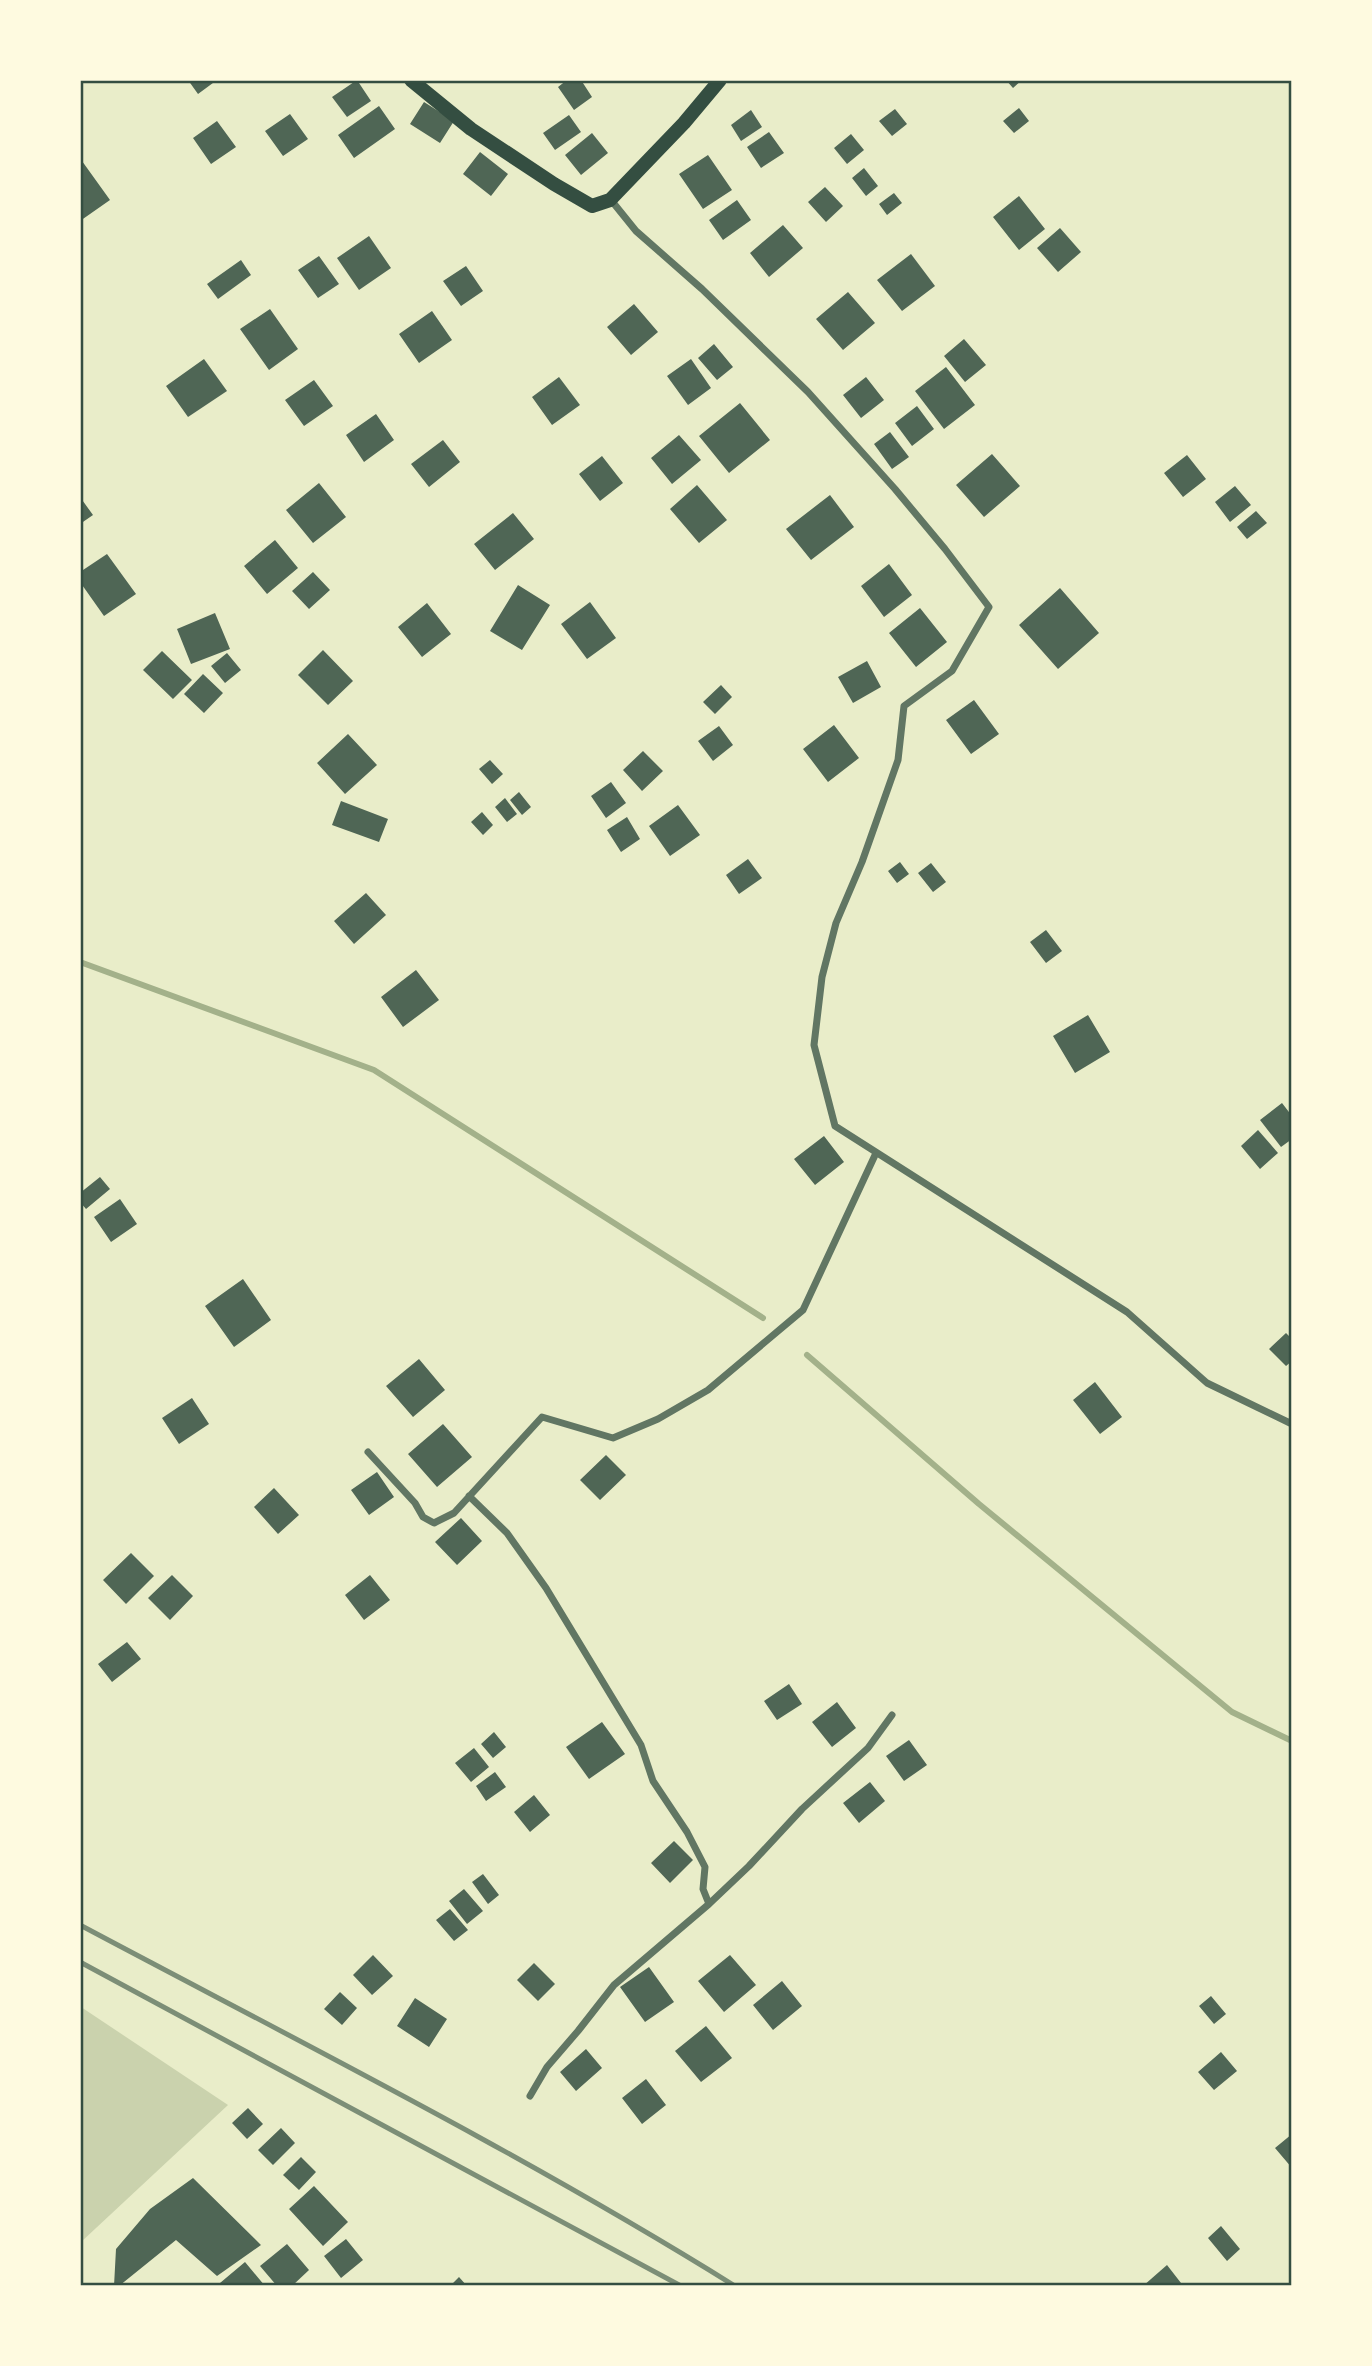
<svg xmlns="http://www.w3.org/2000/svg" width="1372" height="2366" font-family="'Fira Sans Condensed',sans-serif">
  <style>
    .green { fill: #cad2ad }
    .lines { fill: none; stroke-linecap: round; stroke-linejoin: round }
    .stream { stroke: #a3b18a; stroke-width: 6 }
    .building { fill: #4f6655 }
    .minor { stroke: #617663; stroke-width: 7 }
    .secondary { stroke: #344e41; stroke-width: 14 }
    .rail { stroke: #7c8e77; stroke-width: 5 }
    .neatline { fill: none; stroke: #344e41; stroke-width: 2.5 }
  </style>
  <rect width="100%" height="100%" fill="#e9edc9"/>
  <path class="green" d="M 81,2007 L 228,2105 L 81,2242 Z"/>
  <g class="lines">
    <path class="stream" d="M 80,962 L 374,1070 L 763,1318
      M 807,1355 L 979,1504 L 1232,1712 L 1292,1741"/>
  </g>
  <path class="building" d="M 188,80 L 217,80 L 198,94 Z
    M 357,80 L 371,101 L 347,117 L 332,97 Z
    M 567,80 L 581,80 L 592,97 L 574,110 L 558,87 Z
    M 1006,80 L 1022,80 L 1013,88 Z
    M 424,102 L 454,121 L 440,143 L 410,124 Z
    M 379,106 L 395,129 L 354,158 L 338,135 Z
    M 1019,108 L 1029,121 L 1014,133 L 1003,121 Z
    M 895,109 L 907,124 L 892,136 L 879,121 Z
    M 751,110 L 762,127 L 741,141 L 731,125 Z
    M 290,114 L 308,139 L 283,156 L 265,131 Z
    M 569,115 L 581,132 L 555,150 L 543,133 Z
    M 217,121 L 236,147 L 211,164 L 193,138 Z
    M 769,132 L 784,153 L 761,168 L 747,147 Z
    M 592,133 L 608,153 L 581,175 L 565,155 Z
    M 851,134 L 864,150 L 847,164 L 834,148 Z
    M 480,152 L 508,174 L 491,196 L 463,174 Z
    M 708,155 L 732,190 L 703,209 L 679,174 Z
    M 82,161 L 110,200 L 80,221 L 80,162 Z
    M 864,168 L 878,186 L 866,196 L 852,178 Z
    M 825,187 L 843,206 L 826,222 L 808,202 Z
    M 894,193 L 902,203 L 887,215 L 879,204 Z
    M 1019,196 L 1045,229 L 1019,250 L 993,217 Z
    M 737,200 L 751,220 L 723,240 L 709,220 Z
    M 783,225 L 803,248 L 769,277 L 750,253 Z
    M 1060,228 L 1081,252 L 1058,272 L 1037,248 Z
    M 369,236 L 391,268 L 359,290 L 337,258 Z
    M 911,254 L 935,286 L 902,311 L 877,280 Z
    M 319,256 L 339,284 L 318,298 L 298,270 Z
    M 241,260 L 251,275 L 218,299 L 207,284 Z
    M 466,266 L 483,291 L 461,306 L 443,281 Z
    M 848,292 L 875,323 L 843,350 L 816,319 Z
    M 634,304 L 658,332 L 631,355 L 607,327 Z
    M 270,309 L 298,349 L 269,370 L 240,329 Z
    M 432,311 L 452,340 L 419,363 L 399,334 Z
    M 964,339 L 986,365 L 965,382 L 944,356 Z
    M 714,344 L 733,367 L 717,380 L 698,358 Z
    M 204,359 L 227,391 L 188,417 L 166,386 Z
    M 691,359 L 711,388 L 688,405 L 667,376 Z
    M 946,367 L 975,405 L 944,429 L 915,391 Z
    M 559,377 L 580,405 L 552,425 L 532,397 Z
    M 866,377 L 884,400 L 861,418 L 843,395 Z
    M 314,380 L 333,406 L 304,426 L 285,400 Z
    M 740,403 L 770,440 L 729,473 L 699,436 Z
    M 917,406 L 934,429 L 912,446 L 895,423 Z
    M 376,414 L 394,440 L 364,462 L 346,435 Z
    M 890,432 L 909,457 L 892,469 L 874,444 Z
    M 679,435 L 701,460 L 672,484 L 651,458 Z
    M 443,440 L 460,462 L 429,487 L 411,464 Z
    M 992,454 L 1020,486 L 984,517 L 956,485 Z
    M 1187,455 L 1206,479 L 1183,497 L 1164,473 Z
    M 602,456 L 623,483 L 600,501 L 579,474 Z
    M 319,483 L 346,517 L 313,543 L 286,510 Z
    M 697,485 L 727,520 L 699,543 L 670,509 Z
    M 1235,486 L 1251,505 L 1230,522 L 1215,502 Z
    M 830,495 L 854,527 L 811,560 L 786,529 Z
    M 80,497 L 93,515 L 80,524 Z
    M 1256,511 L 1267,523 L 1247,539 L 1237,527 Z
    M 513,513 L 534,539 L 495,570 L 474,544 Z
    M 275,540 L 298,568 L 267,594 L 244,566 Z
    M 107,554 L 136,594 L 104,616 L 80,582 L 80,572 Z
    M 889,564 L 912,595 L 884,617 L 861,586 Z
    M 313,572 L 330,590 L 309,609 L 292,591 Z
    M 518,585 L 550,605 L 522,650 L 490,631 Z
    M 1060,588 L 1099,633 L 1058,669 L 1019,625 Z
    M 590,602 L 616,638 L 587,659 L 561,624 Z
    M 427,603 L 451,634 L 422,657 L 398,627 Z
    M 920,608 L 947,642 L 916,667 L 889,633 Z
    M 215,613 L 230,649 L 191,664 L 177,629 Z
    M 323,650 L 353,681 L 328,705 L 298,675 Z
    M 162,651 L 192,680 L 173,699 L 143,670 Z
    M 227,653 L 241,670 L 225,683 L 211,666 Z
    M 867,661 L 881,687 L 853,703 L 838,677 Z
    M 203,674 L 223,693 L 204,713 L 184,694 Z
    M 721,685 L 732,697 L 715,714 L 703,702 Z
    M 974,700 L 999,734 L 971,754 L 946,720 Z
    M 834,725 L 859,758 L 828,782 L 803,749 Z
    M 719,726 L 733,745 L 713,761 L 698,741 Z
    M 348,734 L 377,765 L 345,794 L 317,763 Z
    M 643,751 L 663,771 L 642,791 L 623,770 Z
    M 490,760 L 503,774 L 492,784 L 479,769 Z
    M 611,782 L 626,803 L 606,818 L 591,796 Z
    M 519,792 L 531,807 L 522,815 L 510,800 Z
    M 505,798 L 517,814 L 507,822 L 495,807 Z
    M 341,801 L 388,819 L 379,842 L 332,825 Z
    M 678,805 L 700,835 L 670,856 L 649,826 Z
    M 482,812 L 493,825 L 483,835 L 471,822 Z
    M 627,817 L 640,839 L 621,852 L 607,830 Z
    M 748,859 L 762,878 L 739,894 L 726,875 Z
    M 900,862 L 909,874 L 897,883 L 888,871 Z
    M 931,863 L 946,882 L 933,892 L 918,873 Z
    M 366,893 L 386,915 L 354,944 L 334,921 Z
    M 1046,930 L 1062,951 L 1046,963 L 1030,942 Z
    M 416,970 L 439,1000 L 403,1027 L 381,997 Z
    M 1088,1015 L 1110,1052 L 1075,1073 L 1053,1036 Z
    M 1282,1103 L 1292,1116 L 1292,1139 L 1281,1147 L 1260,1120 Z
    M 1258,1130 L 1278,1153 L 1260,1169 L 1241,1146 Z
    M 824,1136 L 844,1162 L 815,1185 L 794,1159 Z
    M 100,1177 L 110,1189 L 86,1209 L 80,1202 L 80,1193 Z
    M 120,1199 L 137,1224 L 111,1242 L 94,1217 Z
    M 243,1279 L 271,1320 L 234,1347 L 205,1306 Z
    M 1286,1333 L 1292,1339 L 1292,1361 L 1286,1366 L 1269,1349 Z
    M 419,1359 L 445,1390 L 413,1417 L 386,1386 Z
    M 1095,1382 L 1122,1417 L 1100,1434 L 1073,1400 Z
    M 192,1398 L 209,1424 L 179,1444 L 162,1418 Z
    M 443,1424 L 472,1457 L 437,1487 L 408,1454 Z
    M 606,1455 L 626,1475 L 600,1500 L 580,1480 Z
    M 377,1472 L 394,1497 L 369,1515 L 351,1490 Z
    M 274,1488 L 299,1515 L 278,1534 L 254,1507 Z
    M 461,1518 L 482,1541 L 457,1565 L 435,1542 Z
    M 131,1553 L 154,1576 L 126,1604 L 103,1580 Z
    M 172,1575 L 193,1596 L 170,1620 L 148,1598 Z
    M 370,1575 L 390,1600 L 364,1620 L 345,1595 Z
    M 127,1642 L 141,1659 L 112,1682 L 98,1664 Z
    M 789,1684 L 802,1704 L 777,1720 L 764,1701 Z
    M 837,1702 L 856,1728 L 832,1747 L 812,1722 Z
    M 602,1722 L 625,1754 L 589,1779 L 566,1747 Z
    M 494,1732 L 506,1747 L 493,1758 L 481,1744 Z
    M 909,1740 L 927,1765 L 904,1781 L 886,1756 Z
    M 474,1748 L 489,1767 L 471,1782 L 455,1763 Z
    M 495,1772 L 506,1787 L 486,1801 L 476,1786 Z
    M 870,1782 L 885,1801 L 859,1823 L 843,1803 Z
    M 534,1795 L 550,1815 L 530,1832 L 514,1812 Z
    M 674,1841 L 693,1860 L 670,1883 L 651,1863 Z
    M 483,1874 L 499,1895 L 488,1904 L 472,1882 Z
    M 464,1889 L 483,1911 L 467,1924 L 449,1901 Z
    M 450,1909 L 468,1930 L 454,1941 L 436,1920 Z
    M 373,1955 L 393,1976 L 372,1995 L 353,1975 Z
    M 730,1955 L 756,1985 L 724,2012 L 698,1981 Z
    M 534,1963 L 555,1984 L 538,2001 L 517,1980 Z
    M 649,1967 L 674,2002 L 645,2022 L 620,1987 Z
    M 782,1981 L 802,2006 L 773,2030 L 753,2005 Z
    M 340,1992 L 357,2008 L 342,2025 L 324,2009 Z
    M 1211,1996 L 1226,2014 L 1214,2024 L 1199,2006 Z
    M 415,1998 L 447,2019 L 429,2047 L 397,2026 Z
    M 706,2026 L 732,2058 L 701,2082 L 675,2051 Z
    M 586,2049 L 602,2068 L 576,2091 L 560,2072 Z
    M 1221,2052 L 1237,2071 L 1214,2090 L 1198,2072 Z
    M 646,2079 L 666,2105 L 642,2124 L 622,2098 Z
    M 248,2108 L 263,2124 L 247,2139 L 232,2123 Z
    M 281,2128 L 295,2143 L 273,2165 L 258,2150 Z
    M 1292,2134 L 1292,2168 L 1275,2148 Z
    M 301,2157 L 316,2172 L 299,2190 L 283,2175 Z
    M 193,2178 L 261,2245 L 217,2276 L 176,2240 L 119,2286 L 114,2286 L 116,2249 L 150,2209 Z
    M 314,2186 L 348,2222 L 323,2246 L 289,2209 Z
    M 1221,2226 L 1240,2249 L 1227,2261 L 1208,2238 Z
    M 346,2239 L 363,2260 L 341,2278 L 324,2256 Z
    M 287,2244 L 309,2270 L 292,2286 L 277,2286 L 260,2266 Z
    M 245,2262 L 265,2286 L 222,2286 L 220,2283 Z
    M 1167,2265 L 1181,2283 L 1178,2286 L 1143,2286 Z
    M 459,2277 L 467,2286 L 450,2286 Z"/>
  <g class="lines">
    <path class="minor" d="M 611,200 L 636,231 L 702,289 L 808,392 L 895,489 L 945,549 L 989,607 L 952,671 L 904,706 L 898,760 L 862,862 L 836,923 L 822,977 L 814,1045 L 835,1126 L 1127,1312 L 1207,1383 L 1292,1424
      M 368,1452 L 415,1503 L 423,1517 L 434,1523 L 454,1513 L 542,1417 L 613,1438 L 658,1419 L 708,1390 L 803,1310 L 876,1153
      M 469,1496 L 507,1533 L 546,1588 L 641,1745 L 653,1781 L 687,1832 L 705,1867 L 703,1889 L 709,1904 L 614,1985 L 578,2031 L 547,2067 L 530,2096
      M 709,1904 L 749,1866 L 802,1809 L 868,1748 L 892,1715"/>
    <path class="secondary" d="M 411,80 L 471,129 L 554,184 L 592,206 L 610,200 L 684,123 L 720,80"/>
    <path class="rail" d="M 80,1925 C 300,2042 523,2154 735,2286
      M 80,1962 L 681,2286"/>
  </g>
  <rect width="1372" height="2366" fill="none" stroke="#fefae0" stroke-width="164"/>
  <rect x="82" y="82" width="1208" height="2202" class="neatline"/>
</svg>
